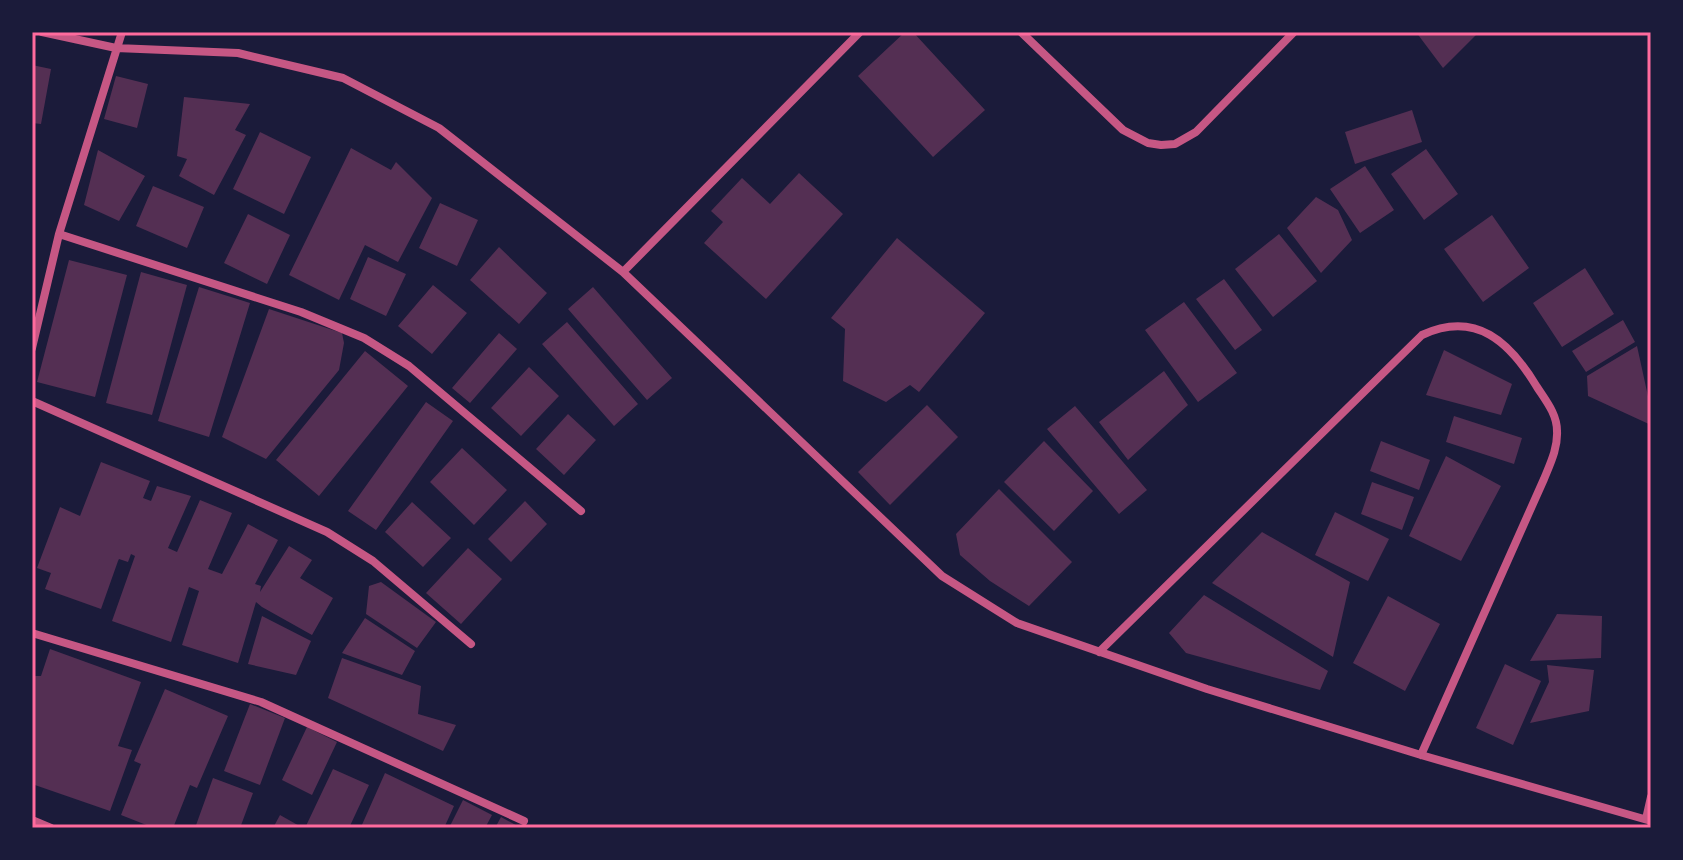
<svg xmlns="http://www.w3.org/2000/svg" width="1683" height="860" font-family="Signika,sans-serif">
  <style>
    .building { fill: #542f53 }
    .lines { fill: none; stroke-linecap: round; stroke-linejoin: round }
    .minor { stroke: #c65784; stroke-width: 8 }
    .neatline { fill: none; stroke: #ff6b9d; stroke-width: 3 }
  </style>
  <rect width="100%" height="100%" fill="#1b1b3a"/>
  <path class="building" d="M 905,32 L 913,32 L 985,110 L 933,157 L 858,76 Z
    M 1416,32 L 1479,32 L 1443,68 Z
    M 32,65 L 51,69 L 41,124 L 32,123 Z
    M 116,76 L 148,84 L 137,128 L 104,119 Z
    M 184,97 L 250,104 L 235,130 L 246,135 L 214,195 L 179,176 L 187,159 L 177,156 Z
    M 1412,110 L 1422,142 L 1355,164 L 1345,132 Z
    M 260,132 L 311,157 L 284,214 L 233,189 Z
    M 351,148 L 391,170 L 396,162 L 432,198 L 398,262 L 365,245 L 339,300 L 289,275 Z
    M 1426,149 L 1458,194 L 1424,220 L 1391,174 Z
    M 98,150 L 145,176 L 119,221 L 84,205 Z
    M 1365,166 L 1394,210 L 1360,233 L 1330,189 Z
    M 799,173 L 843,214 L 766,299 L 704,243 L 723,222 L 711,211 L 742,178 L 770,204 Z
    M 153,186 L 204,207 L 187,248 L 136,226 Z
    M 1316,197 L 1338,210 L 1352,240 L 1321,273 L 1287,228 Z
    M 440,203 L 478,220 L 457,266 L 419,248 Z
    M 248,214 L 290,235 L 267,284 L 224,263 Z
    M 1492,215 L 1529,268 L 1483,302 L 1444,249 Z
    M 1279,234 L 1317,281 L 1273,317 L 1235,269 Z
    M 897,238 L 985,313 L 919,392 L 910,385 L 886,402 L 843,381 L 845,329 L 831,318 Z
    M 499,247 L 547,293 L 519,324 L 470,280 Z
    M 368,257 L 406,274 L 386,316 L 350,299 Z
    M 69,260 L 127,275 L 95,397 L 37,382 Z
    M 1585,268 L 1614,314 L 1562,347 L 1533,303 Z
    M 141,272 L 187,285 L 152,415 L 106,403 Z
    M 1224,279 L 1262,330 L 1235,350 L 1196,299 Z
    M 433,285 L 467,313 L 432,354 L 398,326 Z
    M 199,287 L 250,303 L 209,437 L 158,421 Z
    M 593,287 L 672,378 L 647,400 L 568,309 Z
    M 1184,302 L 1237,373 L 1198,402 L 1145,330 Z
    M 269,309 L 342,333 L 344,343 L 339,370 L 266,459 L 222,437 Z
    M 1623,320 L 1635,342 L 1586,372 L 1572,351 Z
    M 567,322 L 638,404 L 614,426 L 542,344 Z
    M 499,333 L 517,349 L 470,403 L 452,388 Z
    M 1637,346 L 1651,410 L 1651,425 L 1588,396 L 1587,376 Z
    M 1444,350 L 1512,384 L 1501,415 L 1426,395 Z
    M 365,351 L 408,386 L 319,496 L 276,460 Z
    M 529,367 L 559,396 L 521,436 L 491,408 Z
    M 1164,371 L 1188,405 L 1128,460 L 1099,422 Z
    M 426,402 L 453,421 L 376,530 L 348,511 Z
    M 927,405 L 958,437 L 890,505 L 858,472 Z
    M 1075,406 L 1147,490 L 1119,514 L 1047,429 Z
    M 568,414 L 596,440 L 564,475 L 536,449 Z
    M 1454,416 L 1522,438 L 1514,464 L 1446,442 Z
    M 1044,441 L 1093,491 L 1054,531 L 1004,482 Z
    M 1381,441 L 1430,460 L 1419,490 L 1370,471 Z
    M 462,448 L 507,490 L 474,525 L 430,482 Z
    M 1446,456 L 1501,486 L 1461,561 L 1409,536 Z
    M 101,462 L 150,481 L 143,498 L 151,501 L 157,486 L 191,496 L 168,548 L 177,552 L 200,500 L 232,513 L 208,569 L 222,574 L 248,524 L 278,540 L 255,584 L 261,586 L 260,592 L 289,546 L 312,560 L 300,578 L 333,598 L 312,635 L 262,607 L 256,602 L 238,663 L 182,645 L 199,591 L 189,587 L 171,642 L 112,621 L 135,556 L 131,554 L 128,562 L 119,559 L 118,561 L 101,609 L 45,589 L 51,573 L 37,568 L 60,507 L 80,516 Z
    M 1372,482 L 1414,497 L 1402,530 L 1361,514 Z
    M 999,489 L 1072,562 L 1029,606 L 990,581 L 960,555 L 956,534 Z
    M 525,501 L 547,524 L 511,562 L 488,539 Z
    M 412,502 L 451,538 L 423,567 L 385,532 Z
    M 1335,512 L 1389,539 L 1368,581 L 1315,555 Z
    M 1262,532 L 1350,582 L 1333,657 L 1212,583 Z
    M 468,548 L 502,579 L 461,624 L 426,593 Z
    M 381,582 L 436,622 L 417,648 L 366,614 L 369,586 Z
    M 1204,595 L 1328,671 L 1320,690 L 1186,653 L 1169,633 Z
    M 1388,596 L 1440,624 L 1405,691 L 1353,663 Z
    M 1557,614 L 1602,616 L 1601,658 L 1530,661 Z
    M 262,616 L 311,641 L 296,675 L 248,664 Z
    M 365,618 L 415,651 L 402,675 L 342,653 Z
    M 50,649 L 141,682 L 118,746 L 132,750 L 110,811 L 32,784 L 32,676 L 41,676 Z
    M 342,658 L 421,686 L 418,714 L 456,725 L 443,751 L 328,698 Z
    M 1505,664 L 1541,681 L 1513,745 L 1476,728 Z
    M 1547,665 L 1594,670 L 1589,711 L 1530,723 L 1549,682 Z
    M 165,689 L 228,716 L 197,788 L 190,785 L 173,828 L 154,828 L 121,815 L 141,764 L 134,761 Z
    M 250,704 L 285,718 L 260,785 L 224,771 Z
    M 307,727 L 337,742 L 312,795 L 282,780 Z
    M 333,769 L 369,785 L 349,828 L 305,828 Z
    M 385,773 L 454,806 L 444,828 L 361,827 Z
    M 213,778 L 253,793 L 240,828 L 195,828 Z
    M 463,800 L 492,815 L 485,828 L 449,828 Z
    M 280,815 L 303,828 L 273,828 Z
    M 501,817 L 521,828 L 495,828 Z"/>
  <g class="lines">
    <path class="minor" d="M 42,32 L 116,48 L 238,53 L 343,78 L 439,128 L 623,272 L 942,576 L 1017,623 L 1207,689 L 1421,755 L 1651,821
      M 1021,32 L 1123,130 L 1148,143 L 1161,145 L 1175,144 L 1196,132 L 1294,32
      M 59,234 L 301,312 L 364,338 L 409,366 L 581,511
      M 623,272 L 860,32
      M 32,348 L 59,234 L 122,32
      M 32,401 L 327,532 L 373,561 L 471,644
      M 32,633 L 261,702 L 524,821
      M 1099,652 L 1422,335 C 1476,310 1510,342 1537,387 C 1546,401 1557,414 1557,431 C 1558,448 1550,464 1544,479 L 1421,755
      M 1646,819 L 1651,797
      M 32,820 L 51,828"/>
  </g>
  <rect width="1683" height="860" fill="none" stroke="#1b1b3a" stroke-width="68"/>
  <rect x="34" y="34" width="1615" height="792" class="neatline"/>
</svg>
